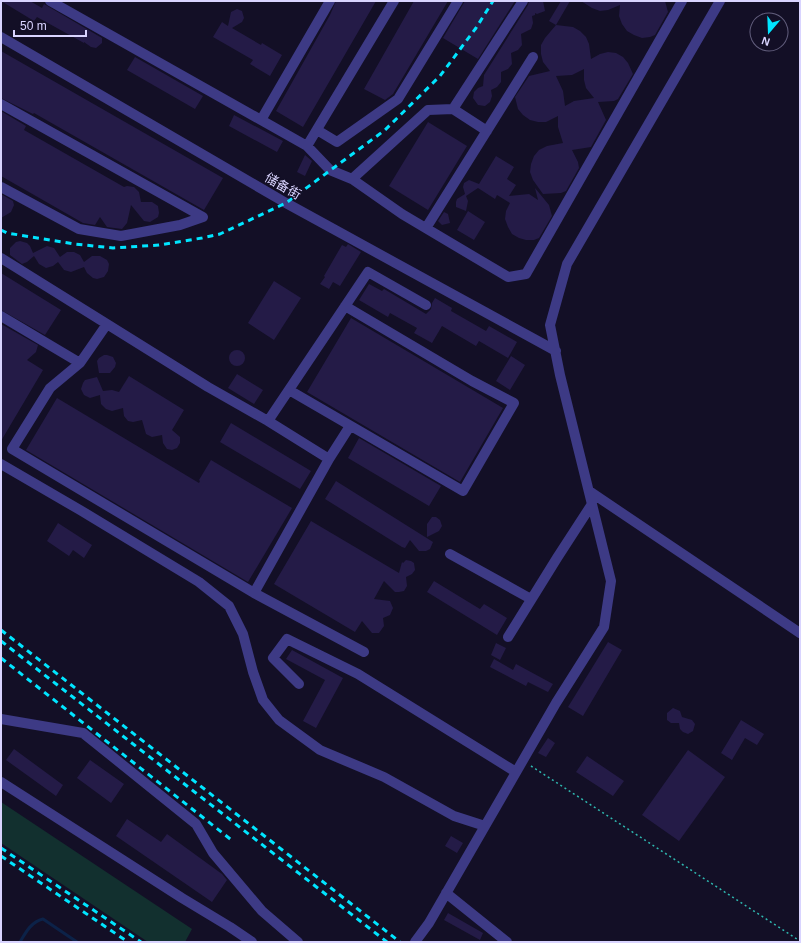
<svg xmlns="http://www.w3.org/2000/svg" width="801" height="943" font-family="Helvetica,'Noto Sans SC',sans-serif">
  <style>
    .green { fill: #12302f }
    .lines { fill: none; stroke-linecap: round; stroke-linejoin: round }
    .stream { stroke: #0c2248; stroke-width: 3 }
    .building { fill: #241b47; fill-rule: evenodd }
    .path { stroke: #2fb8b0; stroke-width: 1.5; stroke-dasharray: 2 3; stroke-linecap: butt }
    .minor { stroke: #3d3a85; stroke-width: 10 }
    .rail { stroke: #00e5ff; stroke-width: 3; stroke-dasharray: 6 5; stroke-linecap: butt }
    .labels { text-anchor: middle; dominant-baseline: central; stroke-width: 3; stroke-linejoin: round; paint-order: stroke }
    .street-label { font-size: 13px; fill: #d9d4ff; stroke: #130f26 }
  </style>
  <rect width="100%" height="100%" fill="#130f26"/>
  <path class="green" d="M 1,802 L 192,929 L 185,942 L 148,942 L 1,843 Z"/>
  <g class="lines">
    <path class="stream" d="M 20,942 C 26,932 31,922 43,919 L 77,942"/>
  </g>
  <path class="building" d="M 1,1 L 30,1 L 42,8 L 44,4 L 102,38 L 102,43 L 96,48 L 91,47 L 84,42 L 84,43 L 37,17 L 34,21 Z
    M 336,1 L 376,1 L 303,127 L 276,111 L 330,15 Z
    M 414,1 L 448,1 L 393,94 L 385,100 L 364,89 Z
    M 465,1 L 515,1 L 478,59 L 443,38 Z
    M 529,1 L 543,1 L 545,11 L 537,14 L 535,13 L 535,15 L 532,16 L 533,23 L 531,29 L 521,34 L 522,45 L 518,50 L 511,53 L 512,64 L 508,69 L 501,72 L 501,82 L 497,87 L 491,90 L 492,96 L 490,102 L 485,106 L 478,105 L 473,98 L 474,92 L 478,88 L 483,86 L 484,75 L 528,5 Z
    M 561,1 L 570,1 L 556,25 L 549,21 Z
    M 581,1 L 665,1 L 668,12 L 655,35 L 650,37 L 642,38 L 634,35 L 627,31 L 622,24 L 619,16 L 620,5 L 608,10 L 600,11 L 592,8 Z
    M 237,9 L 242,11 L 244,18 L 242,22 L 232,28 L 261,45 L 262,43 L 282,55 L 270,76 L 250,64 L 253,60 L 213,37 L 222,22 L 228,26 L 231,12 Z
    M 556,25 L 573,27 L 580,31 L 586,37 L 589,44 L 591,59 L 600,54 L 608,52 L 616,53 L 623,57 L 628,63 L 633,74 L 618,99 L 614,101 L 598,102 L 606,120 L 591,147 L 572,150 L 578,162 L 579,168 L 566,191 L 561,193 L 543,194 L 533,180 L 530,172 L 531,164 L 534,156 L 539,150 L 547,146 L 563,143 L 558,127 L 558,116 L 546,122 L 538,122 L 530,120 L 523,115 L 518,109 L 515,97 L 529,76 L 550,71 L 543,62 L 541,54 L 541,45 L 545,38 ZM 584,69 L 584,80 L 586,88 L 594,98 L 574,101 L 565,106 L 563,91 L 556,76 L 572,75 Z
    M 1,51 L 223,178 L 204,210 L 34,113 L 33,114 L 1,98 Z
    M 135,57 L 203,96 L 195,109 L 127,70 Z
    M 1,111 L 26,126 L 24,130 L 124,187 L 127,186 L 134,187 L 139,192 L 141,202 L 152,202 L 158,206 L 159,213 L 158,217 L 150,222 L 144,221 L 131,205 L 127,223 L 122,229 L 107,227 L 100,217 L 95,225 L 83,223 L 1,176 Z
    M 234,115 L 283,141 L 277,152 L 229,126 Z
    M 428,122 L 467,146 L 428,210 L 389,186 Z
    M 305,155 L 312,161 L 305,176 L 297,172 Z
    M 496,156 L 514,167 L 507,179 L 516,185 L 509,196 L 529,194 L 538,200 L 535,188 L 549,205 L 552,216 L 539,238 L 534,240 L 526,240 L 519,238 L 512,234 L 508,227 L 505,219 L 506,211 L 510,203 L 497,195 L 495,199 L 478,188 L 466,196 L 468,201 L 466,211 L 456,207 L 456,202 L 457,199 L 465,194 L 463,187 L 464,183 L 469,180 L 479,184 Z
    M 1,194 L 13,201 L 14,205 L 11,212 L 1,218 Z
    M 468,211 L 485,222 L 474,240 L 457,230 Z
    M 444,212 L 448,214 L 450,223 L 442,225 L 438,221 Z
    M 20,241 L 27,243 L 30,246 L 33,253 L 47,246 L 54,248 L 60,257 L 67,252 L 74,252 L 80,255 L 84,262 L 92,256 L 100,256 L 107,260 L 109,264 L 108,271 L 104,277 L 97,279 L 93,278 L 87,273 L 84,267 L 71,272 L 64,270 L 58,262 L 53,266 L 46,268 L 39,264 L 34,256 L 27,262 L 22,264 L 10,255 L 10,248 L 16,242 Z
    M 348,244 L 361,252 L 340,286 L 333,282 L 329,289 L 320,284 L 325,277 L 324,276 L 342,245 L 346,247 Z
    M 1,273 L 61,310 L 45,335 L 1,310 Z
    M 274,281 L 301,298 L 274,340 L 248,323 Z
    M 369,284 L 382,291 L 384,289 L 426,314 L 431,309 L 432,303 L 435,298 L 452,308 L 451,311 L 486,331 L 489,326 L 517,342 L 508,358 L 479,341 L 476,346 L 442,326 L 432,343 L 414,333 L 417,328 L 390,313 L 388,317 L 359,300 Z
    M 351,318 L 503,408 L 460,482 L 307,392 Z
    M 1,324 L 38,345 L 36,352 L 27,360 L 43,370 L 1,441 Z
    M229 358a8 8 0 1 1 16 0a8 8 0 1 1-16 0Z
    M 104,355 L 107,355 L 113,357 L 116,363 L 115,367 L 110,373 L 99,373 L 97,361 L 99,358 Z
    M 511,356 L 525,365 L 510,390 L 496,381 Z
    M 237,374 L 263,390 L 254,404 L 228,388 Z
    M 129,376 L 184,410 L 172,430 L 180,437 L 180,443 L 177,448 L 172,450 L 167,449 L 163,443 L 162,435 L 152,437 L 146,434 L 142,420 L 133,422 L 128,421 L 124,416 L 123,408 L 112,411 L 106,409 L 101,404 L 100,395 L 90,398 L 84,395 L 81,389 L 83,383 L 85,380 L 97,377 L 103,391 L 112,390 L 119,392 Z
    M 57,398 L 199,483 L 200,481 L 199,480 L 211,460 L 292,508 L 248,582 L 26,450 Z
    M 231,423 L 311,471 L 300,489 L 220,442 Z
    M 359,438 L 441,486 L 429,506 L 348,458 Z
    M 336,481 L 433,542 L 430,549 L 426,551 L 419,551 L 410,540 L 405,548 L 402,547 L 325,499 Z
    M 432,517 L 436,517 L 440,520 L 442,526 L 439,531 L 427,537 L 427,524 Z
    M 311,521 L 399,573 L 402,562 L 403,563 L 406,560 L 411,561 L 414,563 L 415,570 L 412,574 L 406,577 L 407,586 L 404,591 L 399,592 L 395,592 L 384,581 L 374,599 L 390,601 L 393,608 L 390,615 L 383,618 L 384,626 L 379,633 L 372,633 L 362,621 L 355,632 L 274,584 Z
    M 58,523 L 92,545 L 84,558 L 73,550 L 69,556 L 47,541 Z
    M 434,581 L 480,609 L 484,604 L 507,618 L 497,635 L 427,592 Z
    M 608,642 L 622,650 L 583,716 L 568,707 Z
    M 496,643 L 506,648 L 500,660 L 491,655 Z
    M 292,650 L 343,678 L 316,728 L 303,721 L 325,680 L 286,659 Z
    M 494,659 L 513,670 L 516,664 L 553,684 L 548,692 L 528,682 L 526,686 L 490,667 Z
    M 673,708 L 680,711 L 682,717 L 692,720 L 695,724 L 693,731 L 688,734 L 683,732 L 680,729 L 679,723 L 671,723 L 667,720 L 667,713 Z
    M 741,720 L 764,734 L 757,745 L 745,738 L 732,760 L 721,753 Z
    M 548,738 L 555,743 L 546,757 L 538,753 Z
    M 14,749 L 63,785 L 56,796 L 6,760 Z
    M 688,750 L 725,777 L 679,841 L 642,815 Z
    M 587,756 L 624,781 L 613,796 L 576,772 Z
    M 90,760 L 124,784 L 111,803 L 77,778 Z
    M 127,819 L 161,842 L 167,834 L 222,874 L 227,880 L 212,902 L 116,836 Z
    M 451,836 L 463,843 L 457,853 L 445,846 Z
    M 448,913 L 483,933 L 480,940 L 444,920 Z"/>
  <g class="lines">
    <path class="path" d="M 531,766 L 800,941"/>
    <path class="minor" d="M 50,1 L 307,146 L 330,170 L 352,179 L 402,214 L 508,277 L 526,274 L 682,1
      M 1,37 L 286,203 L 556,351
      M 1,104 L 203,217 L 180,225 L 121,236 L 79,229 L 1,187
      M 453,109 L 523,1
      M 261,120 L 330,1
      M 317,130 L 337,142 L 398,99 L 458,1
      M 307,146 L 394,1
      M 352,179 L 428,110 L 453,109 L 487,131
      M 426,228 L 533,57
      M 1,258 L 208,387 L 268,421 L 368,272 L 426,305
      M 1,316 L 80,363
      M 107,324 L 80,363 L 50,388 L 12,449 L 254,593 L 364,652
      M 289,390 L 463,491 L 514,403 L 472,381 L 345,306
      M 329,459 L 350,426
      M 1,464 L 80,510 L 199,582 L 229,606 L 243,634 L 253,672 L 263,700 L 279,720 L 320,750 L 384,777 L 454,816 L 485,826
      M 589,491 L 800,633
      M 450,554 L 531,599
      M 254,593 L 329,459 L 268,421
      M 508,637 L 557,558 L 592,504
      M 299,684 L 273,658 L 287,639 L 358,674 L 516,772
      M 1,719 L 83,733 L 196,824 L 213,853 L 262,911 L 298,942
      M 1,782 L 182,898 L 230,927 L 252,942
      M 446,893 L 507,942
      M 415,942 L 429,923 L 556,703 L 604,627 L 611,581 L 560,375 L 550,325 L 567,264 L 720,1"/>
    <path class="rail" d="M 1,230 L 7,233 L 75,244 L 113,248 L 159,245 L 202,238 L 220,234 L 286,203 L 385,130 L 440,76 L 476,28 L 493,1
      M 1,630 L 400,942
      M 1,641 L 387,942
      M 1,658 L 234,842
      M 1,848 L 141,942
      M 1,856 L 128,942"/>
  </g>
  <g class="labels">
    <g class="street-label">
      <text transform="translate(283 186) rotate(30)">储备街</text>
    </g>
  </g>
  <rect width="801" height="943" fill="none" stroke="#d9d4ff" stroke-width="4"/>
  <g transform="translate(769 32) rotate(199)"><circle r="19" fill="#130f26" stroke="#625e7d"/>
  <path d="M0-3L7 15L0 10L-7 15Z" fill="#00e5ff"/>
  <text y="-6" font-size="11" font-weight="bold" text-anchor="middle" fill="#d9d4ff">N</text>
  </g>
  <path d="M14 30v6h72v-6" fill="none" stroke="#d9d4ff" stroke-width="2"/>
  <text x="20" y="30" font-size="12" fill="#d9d4ff" stroke="#130f26" stroke-width="3" paint-order="stroke">50 m</text>
</svg>
